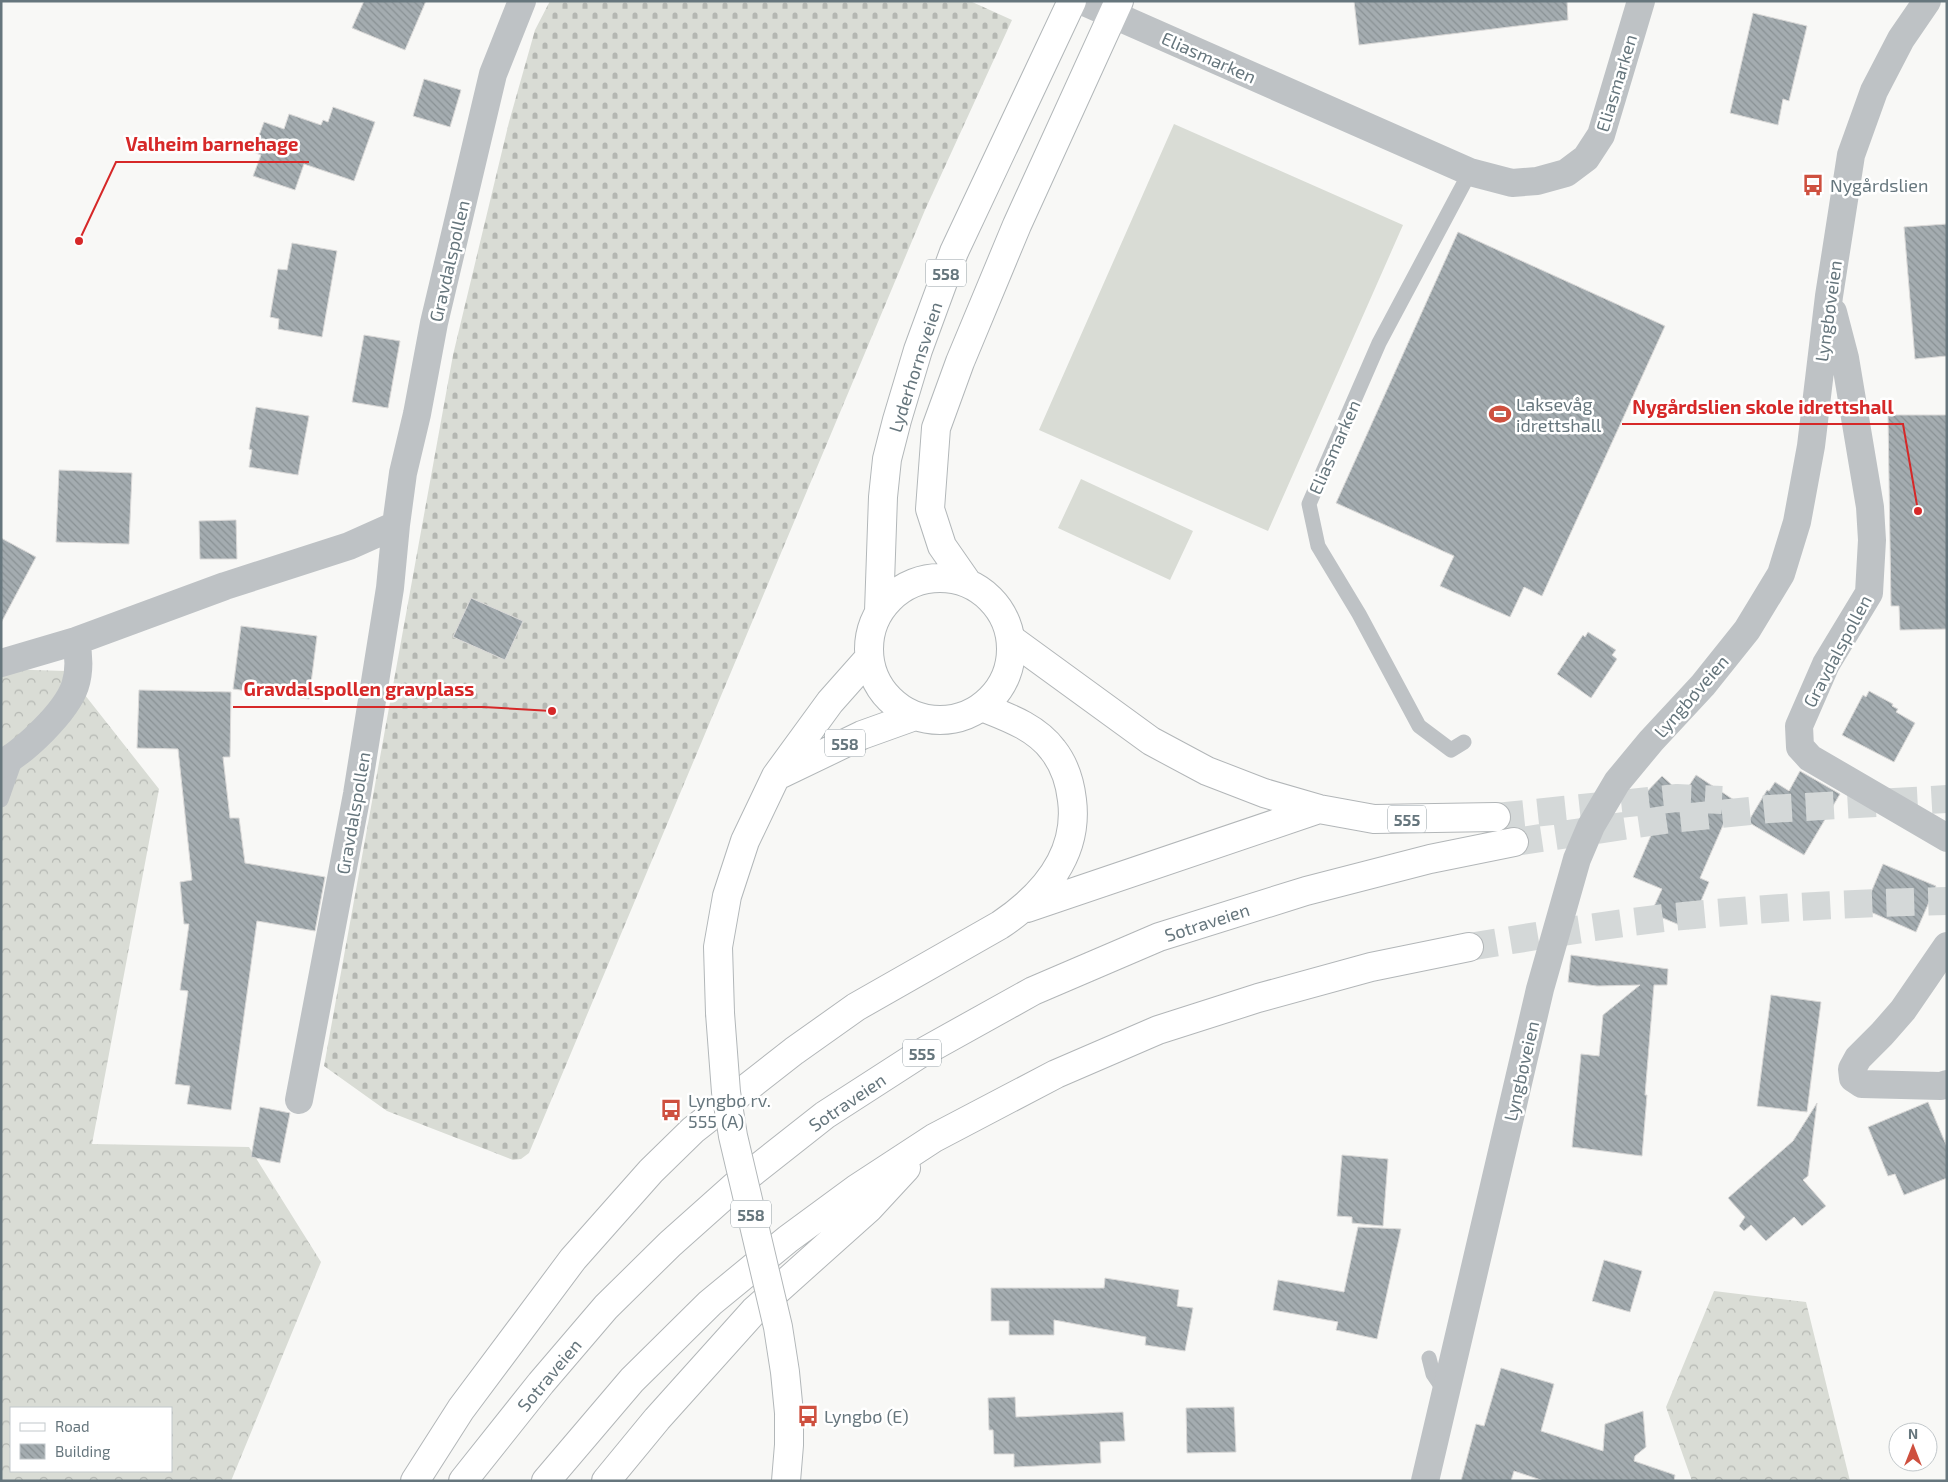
<svg xmlns="http://www.w3.org/2000/svg" width="1948" height="1482" font-family="'Exo 2',sans-serif">
  <style>
    .grass { fill: #d9dcd5 }
    .forest { fill: url(#forest-crowns); fill-rule: evenodd }
    .cemetery { fill: url(#cemetery-stones) }
    .building { fill: url(#building-back-hatch); stroke: #dad9d8 }
    .lines { fill: none; stroke-linecap: round; stroke-linejoin: round }
    .highway-tunnel { stroke: #d4d8d8; stroke-width: 28; stroke-dasharray: 28 14; stroke-linecap: butt }
    .primary-casing { stroke: #b2b7b9; stroke-width: 30 }
    .highway-casing { stroke: #b2b6b8; stroke-width: 30 }
    .lane { stroke: #bec2c5; stroke-width: 15 }
    .street { stroke: #bec2c5; stroke-width: 28 }
    .primary { stroke: #fff; stroke-width: 28 }
    .highway { stroke: #fff; stroke-width: 28 }
    .primary-bridge-casing { stroke: #b2b7b9; stroke-width: 30; stroke-linecap: butt }
    .primary-bridge { stroke: #fff; stroke-width: 28 }
    .labels { text-anchor: middle; dominant-baseline: central; stroke-width: 5; stroke-linejoin: round; paint-order: stroke }
    .shield { fill: #fff; stroke: #949fa4; stroke-width: 1 }
    .shield-label { font-size: 16px; font-weight: bold; fill: #66767d }
    .street-label { font-size: 18px; fill: #66767d; stroke: #fff }
    .poi-label { font-size: 18px; fill: #66767d; stroke: #fff; text-anchor: start }
    .leader { fill: none; stroke: #d62828; stroke-width: 2 }
    .callout-dot { fill: #d62828; stroke: #fff; stroke-width: 2 }
    .callout-label { font-size: 19px; text-anchor: middle; font-weight: bold; fill: #d62828; stroke: #fff; stroke-width: 5; stroke-linejoin: round; paint-order: stroke }
  </style>
  <defs>
    <pattern id="forest-crowns" width="20" height="18" patternUnits="userSpaceOnUse" patternTransform="scale(1.25)"><rect width="20" height="18" fill="#d9dcd5"/><path d="M2 6a3 3 0 1 1 6 0M12 15a3 3 0 1 1 6 0" fill="none" stroke="#b4b7b2"/></pattern>
    <pattern id="cemetery-stones" width="16" height="16" patternUnits="userSpaceOnUse" patternTransform="scale(1.25)"><rect width="16" height="16" fill="#d9dcd5"/><path d="M2 7V4a2 2 0 0 1 4 0v3zM10 15v-3a2 2 0 0 1 4 0v3z" fill="#b4b7b2"/></pattern>
    <pattern id="building-back-hatch" width="6" height="6" patternUnits="userSpaceOnUse" patternTransform="scale(1.25)"><rect width="6" height="6" fill="#a4acb0"/><path d="M-1 5l2 2M0 0l6 6M5-1l2 2" fill="none" stroke="#899194"/></pattern>
  </defs>
  <rect width="100%" height="100%" fill="#f8f8f6"/>
  <path class="grass" d="M 1174,124 L 1403,225 L 1268,531 L 1039,430 Z
    M 1081,479 L 1193,531 L 1170,580 L 1058,528 Z"/>
  <path class="forest" d="M 1,669 L 66,671 L 159,789 L 92,1144 L 249,1147 L 321,1262 L 231,1481 L 1,1481 ZM 11,1408 L 171,1408 L 171,1471 L 11,1471 Z
    M 1714,1291 L 1806,1302 L 1850,1481 L 1692,1481 L 1666,1407 Z"/>
  <path class="cemetery" d="M 550,1 L 970,1 L 1012,20 L 925,210 L 529,1153 L 521,1159 L 513,1160 L 387,1111 L 324,1066 L 453,355 L 509,122 L 535,30 Z"/>
  <path class="building" d="M 364,1 L 426,1 L 405,50 L 352,28 Z
    M 1354,1 L 1567,1 L 1568,20 L 1359,45 Z
    M 1753,13 L 1807,26 L 1789,101 L 1783,99 L 1778,125 L 1730,113 Z
    M 424,79 L 461,90 L 450,127 L 413,116 Z
    M 333,107 L 375,122 L 354,181 L 304,164 L 295,190 L 253,176 L 261,155 L 253,152 L 264,122 L 284,129 L 289,114 L 321,125 L 323,120 L 328,122 Z
    M 1947,224 L 1947,356 L 1915,359 L 1904,227 Z
    M 1458,232 L 1665,326 L 1542,596 L 1524,587 L 1510,617 L 1440,586 L 1454,556 L 1336,503 Z
    M 292,243 L 337,251 L 322,337 L 278,329 L 279,319 L 270,317 L 278,269 L 287,270 Z
    M 364,335 L 400,341 L 388,408 L 352,402 Z
    M 256,407 L 309,416 L 298,475 L 249,467 L 252,450 L 249,449 Z
    M 1888,415 L 1947,415 L 1947,629 L 1900,630 L 1899,606 L 1891,606 Z
    M 59,470 L 132,473 L 129,544 L 56,542 Z
    M 236,520 L 237,559 L 200,559 L 199,521 Z
    M 1,538 L 36,557 L 1,623 Z
    M 471,598 L 523,621 L 505,660 L 453,637 Z
    M 241,626 L 317,636 L 309,699 L 233,689 Z
    M 1588,632 L 1616,650 L 1612,655 L 1617,659 L 1591,698 L 1557,674 L 1583,635 L 1585,637 Z
    M 139,690 L 231,692 L 230,757 L 223,757 L 230,818 L 239,818 L 245,863 L 325,877 L 315,931 L 257,921 L 231,1110 L 187,1104 L 190,1086 L 175,1084 L 188,991 L 180,990 L 189,924 L 184,924 L 180,882 L 192,880 L 178,749 L 137,748 Z
    M 1869,691 L 1893,704 L 1892,706 L 1898,709 L 1896,712 L 1915,723 L 1894,762 L 1842,735 L 1863,695 L 1866,697 Z
    M 1800,771 L 1840,794 L 1804,855 L 1748,822 L 1767,790 L 1769,791 L 1775,782 L 1789,791 Z
    M 1696,775 L 1734,800 L 1700,878 L 1709,882 L 1689,929 L 1651,913 L 1662,889 L 1633,877 L 1659,817 L 1640,799 L 1662,776 L 1683,795 Z
    M 1883,864 L 1936,886 L 1916,932 L 1864,909 Z
    M 1571,955 L 1668,969 L 1667,985 L 1654,985 L 1645,1095 L 1647,1095 L 1642,1156 L 1572,1147 L 1581,1054 L 1599,1056 L 1603,1015 L 1640,985 L 1597,986 L 1568,982 Z
    M 1771,995 L 1821,1002 L 1807,1112 L 1757,1106 Z
    M 1928,1102 L 1947,1147 L 1947,1178 L 1904,1195 L 1895,1174 L 1888,1176 L 1868,1127 Z
    M 1817,1103 L 1808,1176 L 1803,1180 L 1826,1206 L 1802,1226 L 1794,1217 L 1766,1241 L 1751,1225 L 1744,1231 L 1739,1226 L 1745,1217 L 1728,1198 L 1793,1141 Z
    M 260,1107 L 290,1113 L 280,1163 L 251,1157 Z
    M 1342,1155 L 1388,1159 L 1383,1226 L 1352,1223 L 1352,1217 L 1337,1216 Z
    M 1358,1227 L 1401,1229 L 1377,1339 L 1336,1330 L 1338,1322 L 1273,1310 L 1278,1280 L 1344,1292 Z
    M 1604,1260 L 1642,1271 L 1630,1312 L 1592,1301 Z
    M 1105,1278 L 1179,1290 L 1177,1306 L 1193,1308 L 1185,1351 L 1145,1345 L 1146,1337 L 1054,1320 L 1054,1335 L 1009,1335 L 1009,1321 L 991,1321 L 991,1288 L 1104,1288 Z
    M 1501,1368 L 1554,1384 L 1541,1431 L 1603,1451 L 1605,1424 L 1643,1411 L 1646,1447 L 1635,1456 L 1634,1461 L 1675,1475 L 1674,1481 L 1544,1481 L 1514,1471 L 1511,1481 L 1461,1481 L 1476,1424 L 1484,1426 Z
    M 1015,1397 L 1016,1417 L 1123,1412 L 1125,1441 L 1100,1442 L 1101,1463 L 1014,1467 L 1014,1454 L 994,1454 L 993,1430 L 989,1430 L 988,1398 Z
    M 1234,1407 L 1236,1452 L 1187,1453 L 1186,1408 Z"/>
  <g class="lines">
    <path class="highway-tunnel" d="M 1496,817 L 1677,798 L 1722,800
      M 1514,842 L 1671,819 L 1769,809 L 1947,799
      M 1469,947 C 1543,935 1618,922 1694,915 C 1778,907 1862,903 1947,901"/>
    <g class="primary-casing">
      <path id="primary" d="M869 649a71 71 0 1 1 142 0a71 71 0 1 1-142 0Z
        M 967,582 L 942,546 L 930,509 L 936,428 L 960,362 L 1017,225 L 1119,1
        M 879,611 L 883,497 L 887,459 L 897,420 L 918,350 L 954,252 L 1072,1
        M 779,775 L 862,735 L 915,716
        M 720,1013 L 718,947 L 727,896 L 745,841 L 776,776 L 830,702 L 869,658
        M 786,1481 L 789,1445 L 789,1413"/>
    </g>
    <g class="highway-casing">
      <path id="highway" d="M 1011,639 L 1151,741 L 1207,771 L 1264,793 L 1319,809 L 1374,819 L 1496,817
        M 1027,908 L 1319,809
        M 415,1481 L 461,1409 L 573,1259 L 651,1171 L 693,1130 L 794,1051 L 856,1007 L 1000,925 C 1043,896 1079,855 1072,800 C 1070,782 1064,764 1053,750 C 1036,727 1007,717 982,707
        M 463,1481 L 541,1383 L 606,1307 L 670,1244 L 735,1186 L 825,1115 L 918,1055 L 1033,991 L 1159,937 L 1306,891 L 1430,859 L 1514,842
        M 546,1481 L 632,1380 L 710,1303 L 788,1239 L 856,1189 L 934,1138 L 1056,1074 L 1158,1030 L 1258,998 L 1371,967 L 1469,947
        M 606,1481 L 657,1419 L 754,1311 L 869,1208 L 906,1168"/>
    </g>
    <path class="lane" d="M 1464,742 L 1451,750 L 1419,726 L 1359,614 L 1318,546 L 1309,504 L 1379,343 L 1470,172
      M 1,800 L 17,755
      M 1429,1358 L 1433,1374 L 1446,1393"/>
    <path class="street" d="M 1082,1 L 1470,172 L 1512,183 L 1537,181 L 1566,173 L 1586,158 L 1601,135 L 1641,1
      M 1833,312 L 1845,358 L 1870,507 L 1872,540 L 1869,593 L 1826,664 L 1799,726 L 1800,747 L 1810,758 L 1947,838
      M 1,663 L 76,641 L 225,586 L 349,546 L 396,525 L 403,473 L 417,414 L 434,323 L 493,74 L 522,1
      M 1,764 C 25,751 66,712 75,686 C 80,671 79,656 76,641
      M 1947,946 L 1903,1010 L 1882,1034 L 1858,1058 L 1852,1069 L 1853,1078 L 1862,1084 L 1941,1086 L 1947,1084
      M 299,1100 L 357,794 L 390,588 L 396,525
      M 1425,1481 L 1540,989 L 1577,859 L 1591,826 L 1617,782 L 1651,741 L 1703,685 L 1747,630 L 1781,574 L 1797,522 L 1811,446 L 1829,296 L 1851,155 L 1874,91 L 1901,39 L 1927,1"/>
    <use href="#primary" class="primary"/>
    <use href="#highway" class="highway"/>
    <g class="primary-bridge-casing">
      <path id="primary-bridge" d="M 720,1013 L 726,1092 L 733,1136 L 778,1327 L 785,1372 L 789,1413"/>
    </g>
    <use href="#primary-bridge" class="primary-bridge"/>
  </g>
  <defs>
    <g id="bus-bare" transform="scale(1.725)"><path d="M-5-6H5V4H4V6H2V4H-2V6H-4V4H-5ZM-3.5-4V0h7V-4ZM-3.5 1.2v1.5H-2V1.2ZM2 1.2v1.5H3.5V1.2Z" fill="#ce503f" stroke="#fff" stroke-width="2.5" paint-order="stroke"/></g>
    <g id="stadium-bare" transform="scale(1.725)"><path d="M0-5a6.5 5 0 1 0 0 10a6.5 5 0 1 0 0-10ZM-3.5-1.8h7v3.6h-7Z" fill="#ce503f" stroke="#fff" stroke-width="2.5" paint-order="stroke"/></g>
  </defs>
  <g fill-rule="evenodd">
    <use href="#bus-bare" x="1813" y="185"/>
    <use href="#stadium-bare" x="1500" y="414"/>
    <use href="#bus-bare" x="671" y="1110"/>
    <use href="#bus-bare" x="808" y="1416"/>
  </g>
  <g class="labels">
    <g class="shield">
      <rect x="926" y="259.5" width="40" height="27" rx="4"/>
      <rect x="825" y="729.5" width="40" height="27" rx="4"/>
      <rect x="1388" y="805.5" width="38" height="27" rx="4"/>
      <rect x="903" y="1039.5" width="38" height="27" rx="4"/>
      <rect x="731" y="1200.5" width="40" height="27" rx="4"/>
    </g>
    <g class="shield-label">
      <text x="946" y="273">558</text>
      <text x="845" y="743">558</text>
      <text x="1407" y="819">555</text>
      <text x="922" y="1053">555</text>
      <text x="751" y="1214">558</text>
    </g>
    <g class="street-label">
      <text transform="translate(1209 57) rotate(24)">Eliasmarken</text>
      <text transform="translate(1616 83) rotate(-73)">Eliasmarken</text>
      <text transform="translate(449 261) rotate(-77)">Gravdalspollen</text>
      <text transform="translate(1828 311) rotate(-82)">Lyngbøveien</text>
      <text transform="translate(915 367) rotate(-72)">Lyderhornsveien</text>
      <text transform="translate(1334 447) rotate(-66)">Eliasmarken</text>
      <text transform="translate(1837 651) rotate(-62)">Gravdalspollen</text>
      <text transform="translate(1691 696) rotate(-49)">Lyngbøveien</text>
      <text transform="translate(353 813) rotate(-80)">Gravdalspollen</text>
      <text transform="translate(1207 922) rotate(-18)">Sotraveien</text>
      <text transform="translate(1521 1071) rotate(-77)">Lyngbøveien</text>
      <text transform="translate(847 1102) rotate(-34)">Sotraveien</text>
      <text transform="translate(549 1375) rotate(-50)">Sotraveien</text>
    </g>
    <g class="poi-label">
      <text x="1830" y="185">Nygårdslien</text>
      <text x="1516" y="404">Laksevåg<tspan x="1516" dy="21">idrettshall</tspan></text>
      <text x="688" y="1100">Lyngbø rv.<tspan x="688" dy="21">555 (A)</tspan></text>
      <text x="824" y="1416">Lyngbø (E)</text>
    </g>
  </g>
  <path class="leader" d="M79 241L116 162H309M1918 511L1903 424H1622M552 711L484 707H233"/>
  <g class="callout-dot">
    <circle cx="79" cy="241" r="5"/>
    <circle cx="1918" cy="511" r="5"/>
    <circle cx="552" cy="711" r="5"/>
  </g>
  <g class="callout-label">
    <text x="212" y="151">Valheim barnehage</text>
    <text x="1763" y="414">Nygårdslien skole idrettshall</text>
    <text x="359" y="696">Gravdalspollen gravplass</text>
  </g>
  <rect width="1948" height="1482" fill="none" stroke="#66767d" stroke-width="5"/>
  <rect x="10" y="1407" width="162" height="65" fill="#ffffff" stroke="#c2c8cb"/>
  <rect x="20" y="1423" width="25" height="8" fill="#ffffff" stroke="#c2c8cb"/>
  <text x="55" y="1432" font-size="15" fill="#66767d">Road</text>
  <rect x="20" y="1444" width="25" height="15" fill="url(#building-back-hatch)" stroke="#c2c8cb"/>
  <text x="55" y="1457" font-size="15" fill="#66767d">Building</text>
  <g transform="translate(1913 1447)"><circle r="24" fill="#ffffff" stroke="#c2c8cb"/>
  <path d="M0-4L9 19L0 12L-9 19Z" fill="#ce503f"/>
  <text y="-8" font-size="14" font-weight="bold" text-anchor="middle" fill="#66767d">N</text>
  </g>
</svg>
